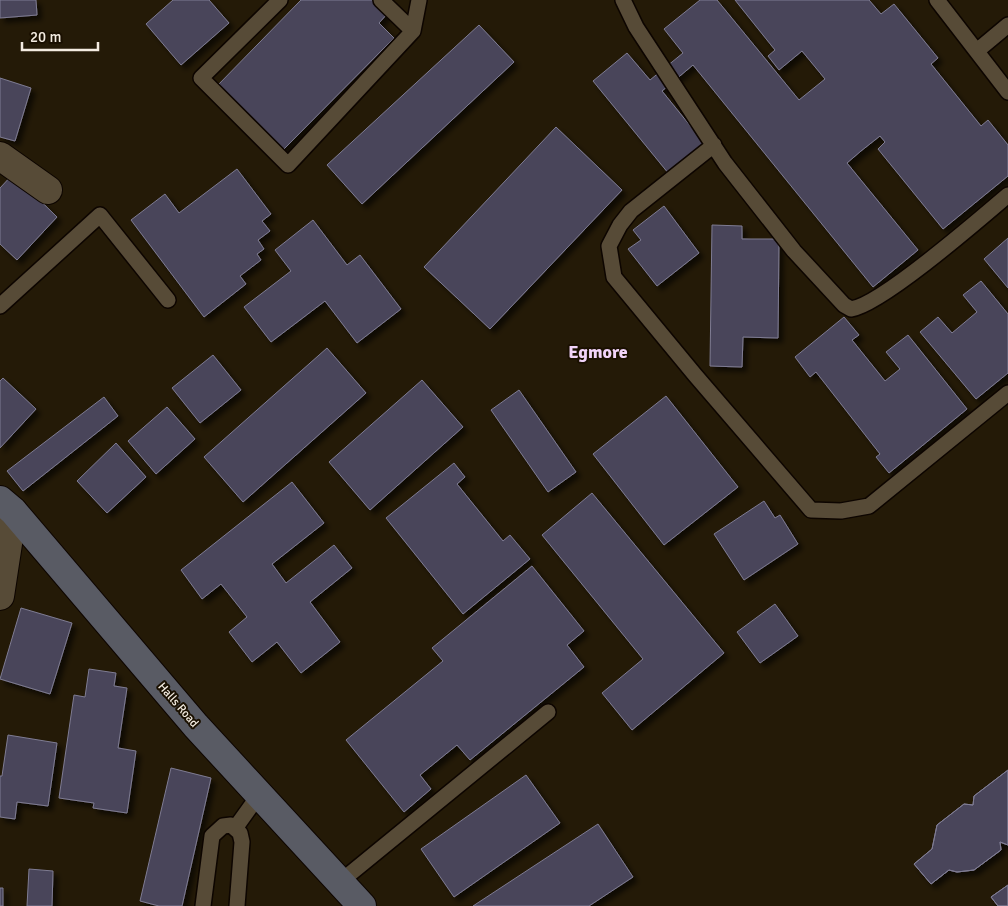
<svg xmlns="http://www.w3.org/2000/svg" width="1008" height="906" font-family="Signika,sans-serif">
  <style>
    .building { fill: #48455a; stroke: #7f7c93; filter: url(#shadow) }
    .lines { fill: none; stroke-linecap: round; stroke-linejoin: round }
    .lane-casing { stroke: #0d0500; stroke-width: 18 }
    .street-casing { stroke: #0d0500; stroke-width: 30 }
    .secondary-casing { stroke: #0d0500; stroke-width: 30 }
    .lane { stroke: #574b37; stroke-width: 15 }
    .street { stroke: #574b37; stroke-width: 28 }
    .secondary { stroke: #595b64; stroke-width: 28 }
    .labels { text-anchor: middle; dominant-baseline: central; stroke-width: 4; stroke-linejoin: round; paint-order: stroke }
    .street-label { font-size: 12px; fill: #f4ece1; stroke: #1a1001 }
    .district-label { font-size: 18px; font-weight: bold; fill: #f1d3f9; stroke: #1a1001 }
  </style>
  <defs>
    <filter id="shadow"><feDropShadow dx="4.5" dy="4.5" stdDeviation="2.5" flood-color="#0009"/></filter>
  </defs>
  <rect width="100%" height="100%" fill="#241a07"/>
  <path class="building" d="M 0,0 L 36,0 L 37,15 L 0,18 Z
    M 173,0 L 209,0 L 229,23 L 181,65 L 146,24 Z
    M 301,0 L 375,0 L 388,13 L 379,23 L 394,38 L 282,151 L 217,86 Z
    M 700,0 L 717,0 L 799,100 L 825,79 L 802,51 L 779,70 L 768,56 L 775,50 L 735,0 L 869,0 L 881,14 L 894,4 L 938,58 L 931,64 L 981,126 L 988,120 L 1008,145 L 1008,176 L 943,229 L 878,149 L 885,142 L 880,136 L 861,151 L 847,163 L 918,250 L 873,287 L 693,65 L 662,91 L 705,144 L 669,174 L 593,81 L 627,53 L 650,80 L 683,53 L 664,29 Z
    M 479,25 L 514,62 L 362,204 L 327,165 Z
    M 0,78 L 31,88 L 15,141 L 0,137 Z
    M 556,127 L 622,190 L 490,329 L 424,267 Z
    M 237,169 L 271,214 L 262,221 L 270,231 L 258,240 L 264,249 L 257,254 L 261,260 L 240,276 L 246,284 L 204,317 L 131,220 L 165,194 L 179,213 Z
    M 13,174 L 57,217 L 17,260 L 0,244 L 0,188 Z
    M 664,206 L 699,253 L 657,286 L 628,249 L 641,240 L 633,230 Z
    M 313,220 L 347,265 L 360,255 L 401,309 L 357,343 L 325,301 L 271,342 L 244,307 L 291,271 L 275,250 Z
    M 712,225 L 742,226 L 742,239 L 779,239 L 778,338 L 743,337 L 742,367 L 710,366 Z
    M 1008,238 L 1008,288 L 984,259 Z
    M 981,281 L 1008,314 L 1008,373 L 976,399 L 920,332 L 938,317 L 952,333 L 977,312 L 963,295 Z
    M 844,317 L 859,335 L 852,340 L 885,381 L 900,369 L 886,352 L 908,335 L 967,409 L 889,473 L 876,457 L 880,454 L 816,372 L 810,377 L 795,357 Z
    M 327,348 L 366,393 L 243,502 L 204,457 Z
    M 213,355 L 241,390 L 200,423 L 172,388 Z
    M 3,378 L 36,409 L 0,448 L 0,381 Z
    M 422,380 L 463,427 L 370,510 L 329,462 Z
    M 519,390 L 576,472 L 548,492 L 491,410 Z
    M 666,396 L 738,487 L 664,545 L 593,454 Z
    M 104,397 L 118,416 L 23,491 L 7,471 Z
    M 167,407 L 195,439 L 156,474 L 128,441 Z
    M 116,443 L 146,477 L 107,513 L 77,481 Z
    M 454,463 L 465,477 L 457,484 L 503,541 L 510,535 L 530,559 L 463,614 L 386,518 Z
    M 292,482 L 324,523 L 272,564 L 286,583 L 334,545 L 352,568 L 310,602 L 340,642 L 301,673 L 277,642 L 252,662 L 229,632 L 247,617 L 221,584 L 202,599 L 181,570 Z
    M 592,493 L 724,653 L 632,730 L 602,693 L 643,659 L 542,535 Z
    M 764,501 L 775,518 L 780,515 L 798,544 L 744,580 L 714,534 Z
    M 532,566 L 584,631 L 567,645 L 584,667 L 470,760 L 457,745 L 420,775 L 431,789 L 404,812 L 346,740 L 443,661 L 432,648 Z
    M 775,604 L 798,636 L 760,663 L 737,632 Z
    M 21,608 L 72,623 L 50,694 L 0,679 Z
    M 89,669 L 116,673 L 114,686 L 127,688 L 118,748 L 136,751 L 127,813 L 93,808 L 94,803 L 59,798 L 74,695 L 85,697 Z
    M 8,735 L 57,743 L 48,806 L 17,802 L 15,819 L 0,817 L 0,776 L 2,776 Z
    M 171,768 L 211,778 L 182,906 L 159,906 L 140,901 Z
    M 1008,770 L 1008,845 L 1000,842 L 1001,850 L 974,870 L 957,872 L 949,870 L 931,884 L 914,864 L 932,849 L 937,825 L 964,804 L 973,805 L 974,796 Z
    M 1008,770 L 1008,845 L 1000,842 L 1001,850 L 974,870 L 957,872 L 949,870 L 931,884 L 914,864 L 932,849 L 937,825 L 964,804 L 973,805 L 974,796 Z
    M 526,775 L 560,823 L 454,897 L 421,849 Z
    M 598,824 L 633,877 L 589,906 L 473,906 Z
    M 29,869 L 53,871 L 52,906 L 27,906 Z
    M 1008,885 L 1008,906 L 998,906 L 991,897 Z
    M 1008,885 L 1008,906 L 998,906 L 991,897 Z
    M 0,888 L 3,888 L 3,906 L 0,906 Z"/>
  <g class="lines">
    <g class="lane-casing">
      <path id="lane" d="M 280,0 L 201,78 L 288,165 L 413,31 L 419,0
        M 381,0 L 413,31
        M 623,0 L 636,27 L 725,163 L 794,251 L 844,305 L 851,309 C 881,305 981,218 1008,195
        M 937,0 L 1008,92
        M 978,50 L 1008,25
        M 714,145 L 631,211 L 620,225 L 609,246 L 614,277 L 695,375 L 811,510 L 841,511 L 869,506 L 1008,393
        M 0,306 L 100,215 L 168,300
        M 236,827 L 259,795
        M 340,882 L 548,712
        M 203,906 L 212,836 L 223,826 L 231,825 L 240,833 L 242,842 L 237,906"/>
    </g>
    <g class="street-casing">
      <path id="street" d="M 0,156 L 48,190
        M 0,596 L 13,511"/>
    </g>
    <g class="secondary-casing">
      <path id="secondary" d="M 0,500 L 13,511 L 196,726 L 362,906"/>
    </g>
    <use href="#lane" class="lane"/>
    <use href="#street" class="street"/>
    <use href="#secondary" class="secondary"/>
  </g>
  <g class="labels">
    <g class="street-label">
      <text transform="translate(178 705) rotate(49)">Halls Road</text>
    </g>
    <g class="district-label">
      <text x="598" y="352">Egmore</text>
    </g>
  </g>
  <path d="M22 42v8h76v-8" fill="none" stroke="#f4ece1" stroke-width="2.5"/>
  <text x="30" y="42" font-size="15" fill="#f4ece1" stroke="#1a1001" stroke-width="4" paint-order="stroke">20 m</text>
</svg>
